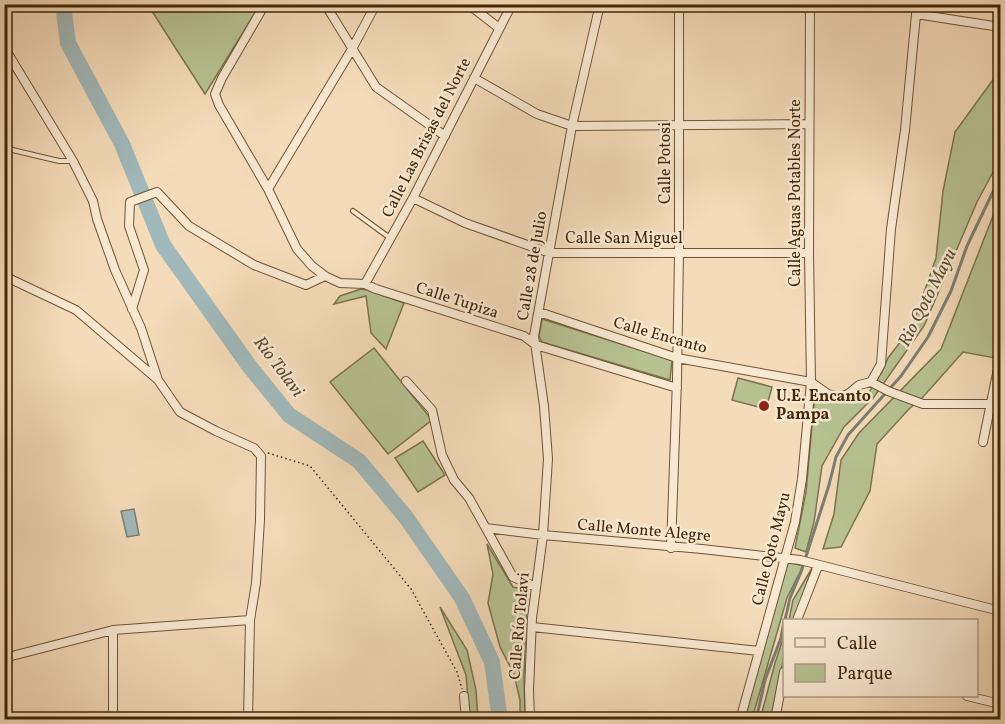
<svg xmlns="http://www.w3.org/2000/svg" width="1005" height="724" font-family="Vollkorn,serif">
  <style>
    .green { fill: #b7c192; stroke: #7c744d; stroke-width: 1.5 }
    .water { fill: #a1b8ba; stroke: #7b7e73; stroke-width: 1.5 }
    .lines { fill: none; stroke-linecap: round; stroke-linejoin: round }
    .stream { stroke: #7b7e73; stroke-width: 3 }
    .river { stroke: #a1b8ba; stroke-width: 16 }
    .service-casing { stroke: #6e5534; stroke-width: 6 }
    .minor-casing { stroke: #6e5534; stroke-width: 10 }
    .path { stroke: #422808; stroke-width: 1.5; stroke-dasharray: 1.5 3; stroke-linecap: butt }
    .service { stroke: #f8e8d2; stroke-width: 4 }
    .minor { stroke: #f8e8d2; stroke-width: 8 }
    .poi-dot { fill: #8f2418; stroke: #f8e8d2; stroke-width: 2 }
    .labels { text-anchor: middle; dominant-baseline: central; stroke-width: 5; stroke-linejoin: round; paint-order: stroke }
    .street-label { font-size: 16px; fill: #422808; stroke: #f8e8d2 }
    .poi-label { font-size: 16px; font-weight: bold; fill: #422808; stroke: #f8e8d2; text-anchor: start }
    .water-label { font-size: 18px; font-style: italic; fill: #5a4c34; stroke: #f8e8d2 }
  </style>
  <rect width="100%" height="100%" fill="#f4dbb9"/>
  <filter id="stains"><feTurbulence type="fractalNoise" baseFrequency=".00333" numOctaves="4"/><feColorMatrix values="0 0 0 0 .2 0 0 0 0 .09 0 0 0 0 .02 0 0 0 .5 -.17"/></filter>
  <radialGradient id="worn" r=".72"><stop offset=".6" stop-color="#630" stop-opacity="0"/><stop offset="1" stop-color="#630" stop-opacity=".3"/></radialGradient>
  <path class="green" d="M 148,5 L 260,5 L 205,94 Z
    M 1000,70 L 1000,159 L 977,202 L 924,326 L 874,397 L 844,427 L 822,466 L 814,522 L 806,552 L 795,548 L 806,492 L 815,393 L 838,402 L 868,394 L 882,372 L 888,358 L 912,327 L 936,258 L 943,191 L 955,132 Z
    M 1000,198 L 1000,336 L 995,358 L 963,352 L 923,397 L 909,409 L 877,444 L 870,491 L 841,547 L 823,549 L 834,514 L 841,460 L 859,433 L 941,349 Z
    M 361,289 L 367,290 L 404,303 L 386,349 L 371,333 L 366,296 L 334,304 L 340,296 Z
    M 542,319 L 672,360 L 670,380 L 542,342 L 539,336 Z
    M 374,348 L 432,420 L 388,454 L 330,382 Z
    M 738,378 L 772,387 L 766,409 L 732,400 Z
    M 423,441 L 445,475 L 418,492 L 395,458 Z
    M 487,544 L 513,587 L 528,590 L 524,676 L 525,719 L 520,719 L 520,700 L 514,674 L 500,647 L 488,603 L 493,574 Z
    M 788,562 L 803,566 L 787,598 L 752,719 L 744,719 Z
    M 812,568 L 794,620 L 789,620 L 793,600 Z
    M 440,607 L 467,650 L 476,690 L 478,719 L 470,719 L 466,675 Z
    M 784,636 L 784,656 L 771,719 L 760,720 L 775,663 Z"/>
  <path class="water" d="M 134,509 L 139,535 L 127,537 L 121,511 Z"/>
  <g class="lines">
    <path class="stream" d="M 785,620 L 790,598 L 801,572 L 829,485 L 836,457 L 848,435 L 901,376 L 928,337 L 951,291 L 967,246 L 1000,177
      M 756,720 L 765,680 L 781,638 L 784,621"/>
    <path class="river" d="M 63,4 L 68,43 L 122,144 L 163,245 L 250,367 L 289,415 L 359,461 L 405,516 L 462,598 L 492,662 L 500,720"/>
    <g class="service-casing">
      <path id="service" d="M 4,148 L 59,161 L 73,161
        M 353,211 L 390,238"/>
    </g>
    <g class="minor-casing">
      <path id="minor" d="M 265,4 L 222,78 L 215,94 L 219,105 L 268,189 L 297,249 L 312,266 L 325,276 L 340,283 L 365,284 L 376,289 L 524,336 L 536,345 L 677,388
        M 325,4 L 376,87 L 445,136
        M 468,4 L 499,28
        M 916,14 L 1000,27
        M 4,47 L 73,161 L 93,201 L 97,219 L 115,270 L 141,328 L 158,380 L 180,412 L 216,431 L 254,448 L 261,456 L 260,520 L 256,583 L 250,620 L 248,720
        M 474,78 L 537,114 L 572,126 L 809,124
        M 268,189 L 352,49 L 376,4
        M 413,198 L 465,223 L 550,253 L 809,253
        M 4,276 L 76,310 L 157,379
        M 365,284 L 413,198 L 512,4
        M 132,309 L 144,270 L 129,226 L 130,202 L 157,192 L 189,226 L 254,265 L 306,285 L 325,276
        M 539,312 L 677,358 L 811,382 L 828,394 L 840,397 L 848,394 L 859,385 L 871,382 L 888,391 L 923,404 L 988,404 L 1000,407
        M 406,381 L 432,410 L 442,455 L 454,480 L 469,498 L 513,577 L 536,587
        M 871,382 L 881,364 L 891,229 L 905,130 L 917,4
        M 983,442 L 1000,359
        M 486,528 L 543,535 L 702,549 L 800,560 L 1000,611
        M 671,548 L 677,380 L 679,253 L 679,4
        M 797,620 L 818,566
        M 532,627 L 759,651
        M 4,658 L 113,630 L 250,620
        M 464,696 L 466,720
        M 967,696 L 1000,704
        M 530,717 L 557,720
        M 113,720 L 113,630
        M 530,720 L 529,690 L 532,618 L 543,535 L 548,459 L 544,406 L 534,336 L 572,126 L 600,4
        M 740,720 L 795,522 L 802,479 L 811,382 L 809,253 L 810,4
        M 775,720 L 784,672"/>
    </g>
    <path class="path" d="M 268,453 L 310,466 L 411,589 L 457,672 L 462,689"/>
    <use href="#service" class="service"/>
    <use href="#minor" class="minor"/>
  </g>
  <circle class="poi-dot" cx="764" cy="406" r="6"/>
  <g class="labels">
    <g class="street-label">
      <text transform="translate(427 138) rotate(-63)">Calle Las Brisas del Norte</text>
      <text transform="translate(666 163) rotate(-90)">Calle Potosi</text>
      <text transform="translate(796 193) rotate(-90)">Calle Aguas Potables Norte</text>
      <text x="624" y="239">Calle San Miguel</text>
      <text transform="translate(533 266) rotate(-80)">Calle 28 de Julio</text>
      <text transform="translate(457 301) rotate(18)">Calle Tupiza</text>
      <text transform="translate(660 336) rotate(16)">Calle Encanto</text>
      <text transform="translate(644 531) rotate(5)">Calle Monte Alegre</text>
      <text transform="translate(772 549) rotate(-76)">Calle Qoto Mayu</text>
      <text transform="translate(520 626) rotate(-85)">Calle Río Tolavi</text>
    </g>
    <g class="poi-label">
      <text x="776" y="397">U.E. Encanto<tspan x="776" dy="18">Pampa</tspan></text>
    </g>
    <g class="water-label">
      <text transform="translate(928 298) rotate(-63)">Rio Qoto Mayu</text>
      <text transform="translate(278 367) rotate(53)">Río Tolavi</text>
    </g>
  </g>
  <rect width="1005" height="724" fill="none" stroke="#f4dbb9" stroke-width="24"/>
  <rect x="6" y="6" width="993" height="712" fill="none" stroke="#422808" stroke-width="3"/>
  <rect x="12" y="12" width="981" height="700" fill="none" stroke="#422808" stroke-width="1.5"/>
  <rect x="783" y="619" width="195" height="78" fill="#f8e8d2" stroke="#af9b81" stroke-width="1.5"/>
  <rect x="795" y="638" width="30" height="9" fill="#f8e8d2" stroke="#af9b81" stroke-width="1.5"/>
  <text x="837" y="649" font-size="18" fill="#422808">Calle</text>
  <rect x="795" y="664" width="30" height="18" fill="#b7c192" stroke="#af9b81" stroke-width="1.5"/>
  <text x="837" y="679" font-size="18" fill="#422808">Parque</text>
  <rect width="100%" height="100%" filter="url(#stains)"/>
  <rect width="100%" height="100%" fill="url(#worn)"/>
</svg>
